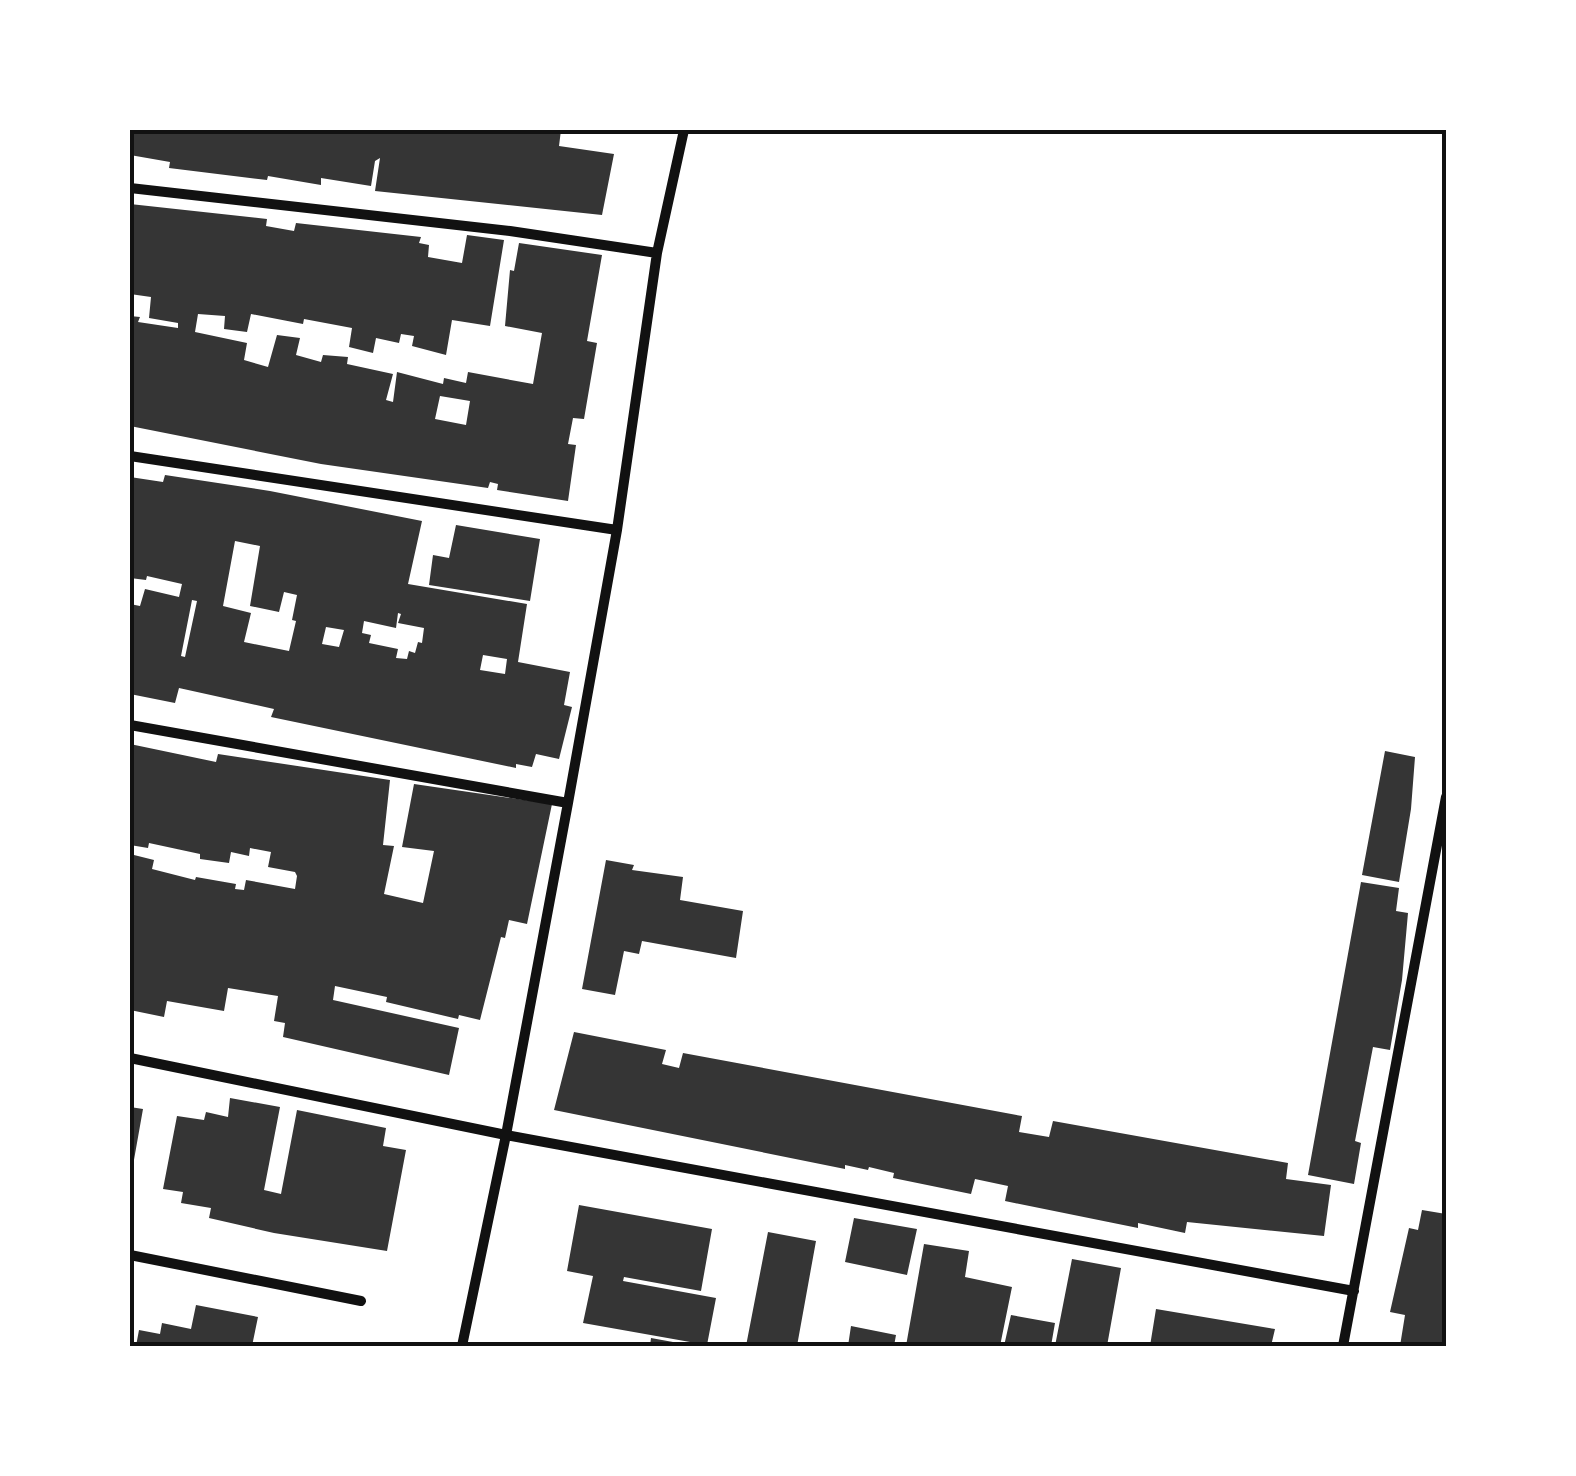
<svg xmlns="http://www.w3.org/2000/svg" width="1576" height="1476" font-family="Commissioner,sans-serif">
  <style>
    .building { fill: #353535; fill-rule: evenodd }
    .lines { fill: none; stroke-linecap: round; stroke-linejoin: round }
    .minor { stroke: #111; stroke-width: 10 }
    .neatline { fill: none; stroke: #111; stroke-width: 4 }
  </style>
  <rect width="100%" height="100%" fill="#fff"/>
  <path class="building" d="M 130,130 L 561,130 L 559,146 L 614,154 L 602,215 L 375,191 L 380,158 L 375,161 L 371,186 L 321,178 L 321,185 L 268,176 L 267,180 L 169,168 L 170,162 L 130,155 Z
    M 130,204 L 267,219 L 266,226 L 294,231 L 296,223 L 421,237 L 419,243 L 429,245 L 428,257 L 462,263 L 467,235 L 504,240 L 490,326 L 452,320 L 446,355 L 412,346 L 414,336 L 401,334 L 399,343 L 376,338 L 373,353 L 349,347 L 352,328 L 304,319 L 303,324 L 251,314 L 247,332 L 224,329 L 225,316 L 198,314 L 195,332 L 247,343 L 244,360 L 268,367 L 277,335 L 300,338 L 296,355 L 321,362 L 323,355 L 348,357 L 347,364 L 393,374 L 386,400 L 393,402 L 397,372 L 443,384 L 444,378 L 466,383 L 468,372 L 533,384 L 542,333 L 505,326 L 510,270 L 514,271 L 519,243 L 602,255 L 587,341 L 597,343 L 584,419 L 573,418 L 568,444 L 576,445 L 568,501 L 497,490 L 498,484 L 490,482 L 488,488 L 321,464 L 130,426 L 130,316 L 140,317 L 138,322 L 178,328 L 178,323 L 149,318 L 151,297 L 130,294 ZM 440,396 L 470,401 L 466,425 L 435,419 Z
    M 165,475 L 270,491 L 422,521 L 408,584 L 527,604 L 518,662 L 570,672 L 564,705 L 572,707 L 559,759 L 536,754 L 532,767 L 516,764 L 516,768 L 271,717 L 274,709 L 179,688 L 175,703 L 130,694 L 130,604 L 140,606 L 145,589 L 179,597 L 182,584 L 147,576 L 146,580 L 130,578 L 130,477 L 163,482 ZM 235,541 L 260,546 L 250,606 L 279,612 L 284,592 L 297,595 L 292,620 L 296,621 L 289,651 L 244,642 L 251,613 L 223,606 ZM 192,600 L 197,601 L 185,657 L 181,656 ZM 398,613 L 401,614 L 398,623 L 424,628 L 422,643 L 418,642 L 415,653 L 409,651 L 407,659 L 396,658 L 398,649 L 369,643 L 371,635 L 362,633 L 364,621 L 396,628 ZM 326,627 L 344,630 L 339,647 L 322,644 ZM 483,655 L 507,659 L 505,674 L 480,670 Z
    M 456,525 L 540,539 L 530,601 L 429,585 L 433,555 L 449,558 Z
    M 130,744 L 216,762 L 218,754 L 390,780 L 383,845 L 394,846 L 384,894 L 423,903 L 434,851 L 402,847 L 414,784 L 552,804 L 527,924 L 509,920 L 505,938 L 501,937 L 480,1020 L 459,1015 L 458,1019 L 386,1002 L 387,997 L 335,986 L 333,1000 L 459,1028 L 449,1075 L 283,1037 L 285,1023 L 274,1021 L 278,996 L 228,988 L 224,1011 L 167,1001 L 164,1017 L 130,1010 L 130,854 L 154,860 L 152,869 L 195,880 L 196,877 L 236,884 L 235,889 L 244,890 L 246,880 L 295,889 L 297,876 L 295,872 L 268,867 L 271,852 L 250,848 L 249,856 L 231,852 L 229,863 L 200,859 L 200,854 L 149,843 L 148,848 L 130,845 Z
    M 1385,751 L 1415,757 L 1411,809 L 1399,882 L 1362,875 Z
    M 606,860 L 634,865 L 632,870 L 683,877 L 680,900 L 743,911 L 736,958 L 642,941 L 639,954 L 624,951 L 615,995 L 582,989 Z
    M 1361,882 L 1399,888 L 1396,911 L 1408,913 L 1402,980 L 1390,1050 L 1373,1047 L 1355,1141 L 1361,1143 L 1354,1184 L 1308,1175 Z
    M 574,1032 L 666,1050 L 662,1064 L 679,1068 L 683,1053 L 1022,1116 L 1019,1132 L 1049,1137 L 1053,1121 L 1288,1163 L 1286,1179 L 1331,1185 L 1324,1236 L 1187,1222 L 1185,1233 L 1138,1223 L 1138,1228 L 1005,1201 L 1008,1186 L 975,1179 L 971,1194 L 893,1178 L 894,1173 L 869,1167 L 868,1170 L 845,1165 L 845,1169 L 554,1110 Z
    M 230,1098 L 280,1107 L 264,1190 L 281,1194 L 297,1110 L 386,1128 L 383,1146 L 406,1150 L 387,1251 L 274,1233 L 209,1218 L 211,1208 L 181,1203 L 183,1192 L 163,1189 L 177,1116 L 204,1120 L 206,1112 L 228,1117 Z
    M 130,1107 L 143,1109 L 132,1171 L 130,1171 Z
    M 579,1205 L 712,1229 L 701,1291 L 624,1277 L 623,1281 L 716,1298 L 707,1345 L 583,1323 L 593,1276 L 567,1271 Z
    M 1422,1210 L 1446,1214 L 1446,1346 L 1400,1346 L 1405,1315 L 1390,1312 L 1409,1228 L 1418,1230 Z
    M 854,1218 L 917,1229 L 907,1275 L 845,1262 Z
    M 768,1232 L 816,1241 L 797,1346 L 746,1346 Z
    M 924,1244 L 969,1251 L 965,1277 L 1012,1287 L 1000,1346 L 906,1346 Z
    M 1072,1259 L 1121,1268 L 1107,1346 L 1055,1346 Z
    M 196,1305 L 258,1317 L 252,1346 L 136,1346 L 139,1330 L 160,1334 L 162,1323 L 191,1329 Z
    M 1156,1309 L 1275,1329 L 1271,1346 L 1150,1346 Z
    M 1011,1315 L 1055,1323 L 1051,1346 L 1004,1346 Z
    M 851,1326 L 896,1335 L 894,1346 L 848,1346 Z
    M 651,1338 L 684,1344 L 684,1346 L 650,1346 Z"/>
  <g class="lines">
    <path class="minor" d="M 130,188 L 510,231 L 657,253
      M 130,456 L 617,530
      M 130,725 L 568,803
      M 130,1058 L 506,1135 L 1354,1291
      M 130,1255 L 361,1301
      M 462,1346 L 506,1135 L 568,803 L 617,530 L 657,253 L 684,130
      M 1343,1346 L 1446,797"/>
  </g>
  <rect width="1576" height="1476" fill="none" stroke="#ffffff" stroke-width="265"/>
  <rect x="132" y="132" width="1312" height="1212" class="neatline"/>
</svg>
